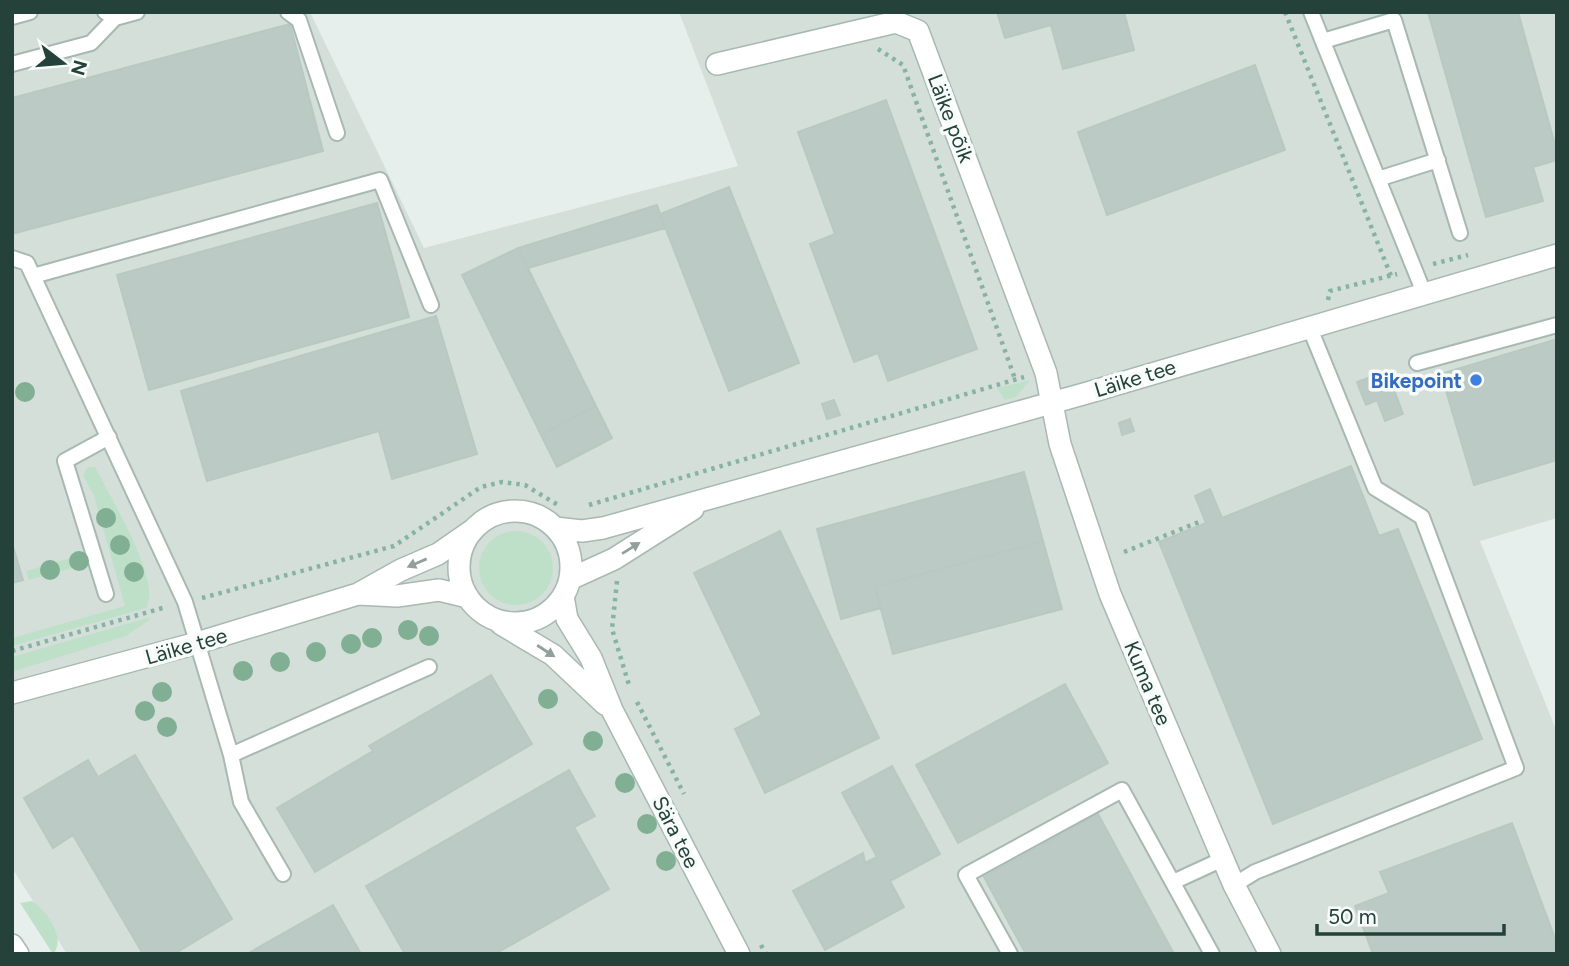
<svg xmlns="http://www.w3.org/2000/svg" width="1569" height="966" font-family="Figtree,sans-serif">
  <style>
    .built { fill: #d4dfda }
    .green { fill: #bfe0c8 }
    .building { fill: #bbcac4; stroke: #b8c9c2; stroke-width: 2 }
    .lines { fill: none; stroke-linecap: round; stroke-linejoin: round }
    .lane-casing { stroke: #a8b8b2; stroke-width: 18 }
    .street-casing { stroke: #a8b8b2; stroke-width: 24 }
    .path { stroke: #86b3a5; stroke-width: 4.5; stroke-dasharray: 3.5 5; stroke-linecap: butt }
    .lane { stroke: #fff; stroke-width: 14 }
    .street { stroke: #fff; stroke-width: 21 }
    .tree { fill: #80af93 }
    .oneway { fill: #92a09c }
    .shop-dot { fill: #3f7fe0; stroke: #f7fbf9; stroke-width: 2.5 }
    .labels { text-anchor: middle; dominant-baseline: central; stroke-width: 7; stroke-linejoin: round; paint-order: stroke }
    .street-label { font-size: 21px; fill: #24423a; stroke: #f7fbf9 }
    .shop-label { font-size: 21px; font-weight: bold; fill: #366cbe; stroke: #f7fbf9; text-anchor: end }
  </style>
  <rect width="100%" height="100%" fill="#e6efeb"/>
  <path class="built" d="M 12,12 L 310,12 L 424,248 L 738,166 L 679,12 L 1557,12 L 1557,518 L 1480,541 L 1557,732 L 1557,954 L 67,954 L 12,868 Z"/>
  <path class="green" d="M 1030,380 L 1016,397 L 1005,400 L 997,388 Z
    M 88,467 L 95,467 C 109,495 163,582 146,608 L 12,646 L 12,638 L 125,606 L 94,496 L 83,475 Z
    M479 568a37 37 0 1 1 74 0a37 37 0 1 1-74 0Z
    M 77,556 L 84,560 L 83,565 L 29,580 L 26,571 Z
    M 147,618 L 151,619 L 126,636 L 12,672 L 12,657 Z
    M 32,901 C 46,909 67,939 53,954 L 20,903 Z"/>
  <path class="building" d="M 997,12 L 1124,12 L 1134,50 L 1063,69 L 1051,25 L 1005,38 Z
    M 1428,12 L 1518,12 L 1557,152 L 1557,160 L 1533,167 L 1543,201 L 1486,217 Z
    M 290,24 L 323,151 L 12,234 L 12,98 Z
    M 1255,65 L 1285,150 L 1107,215 L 1078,132 Z
    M 886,100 L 977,349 L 888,381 L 878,353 L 854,362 L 810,244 L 835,234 L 798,132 Z
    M 729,187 L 799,363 L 729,391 L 660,214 Z
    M 377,203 L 409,317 L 149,390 L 117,275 Z
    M 657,205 L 665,228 L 528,268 L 518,248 Z
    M 518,248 L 596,406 L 541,435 L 462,275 Z
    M 436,316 L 477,454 L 392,479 L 379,431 L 207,481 L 181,391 Z
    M 1557,339 L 1557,460 L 1474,485 L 1441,374 Z
    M 1387,371 L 1403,414 L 1385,421 L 1377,400 L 1366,405 L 1357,382 Z
    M 834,400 L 840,415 L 827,419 L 822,404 Z
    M 596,406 L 612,438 L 557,467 L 541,435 Z
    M 1130,419 L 1134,431 L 1122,435 L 1119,423 Z
    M 1351,466 L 1379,536 L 1398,529 L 1482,739 L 1273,824 L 1159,542 L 1206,523 L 1195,496 L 1210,489 L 1222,518 Z
    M 1024,472 L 1043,541 L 875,587 L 881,608 L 841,619 L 817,529 Z
    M 780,531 L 879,738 L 765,793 L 735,729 L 762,715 L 694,573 Z
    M 1043,541 L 1062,609 L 893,654 L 875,587 Z
    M 12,543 L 23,580 L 12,583 Z
    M 491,675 L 532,744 L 315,872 L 277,808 L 373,751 L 369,746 Z
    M 1065,684 L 1108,763 L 958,843 L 916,765 Z
    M 135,755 L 232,919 L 174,954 L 143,954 L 73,835 L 53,848 L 24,798 L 88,760 L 98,777 Z
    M 892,766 L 940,854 L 890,881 L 904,907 L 825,950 L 793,891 L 863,853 L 865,863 L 877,857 L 842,793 Z
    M 569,770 L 595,816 L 574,827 L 609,889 L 495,954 L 405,954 L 366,886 Z
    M 1098,814 L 1174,954 L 1026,954 L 984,877 Z
    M 1512,823 L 1557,944 L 1557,954 L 1373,954 L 1355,906 L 1389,893 L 1380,872 Z
    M 333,905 L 361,954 L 247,954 Z"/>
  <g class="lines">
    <g class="lane-casing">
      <path id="lane" d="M 105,12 L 115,18 L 137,12
        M 288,12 L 299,20 L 337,133
        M 1311,12 L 1424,293
        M 12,17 L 30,12
        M 1323,41 L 1394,20 L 1460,233
        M 12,64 L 91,43 L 115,18
        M 1378,179 L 1438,160
        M 12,258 L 27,263 L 185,602 L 231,755 L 429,667
        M 33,276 L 380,180 L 431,305
        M 1417,363 L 1557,325
        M 106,594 L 65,461 L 109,437
        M 231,755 L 241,802 L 283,874
        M 1173,882 L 1223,859
        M 1234,885 L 1255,872 L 1516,768 L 1422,517 L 1375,488 L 1309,326
        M 1010,954 L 966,875 L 1122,790 L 1212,954"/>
    </g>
    <g class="street-casing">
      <path id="street" d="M 717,64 L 896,22 L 918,31 L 1046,373 L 1060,444 L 1110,594 L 1234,885 L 1270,954
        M459 567a56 56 0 1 1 112 0a56 56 0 1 1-112 0Z
        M 555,528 L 582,531 L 603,528 L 1087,393 L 1557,255
        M 570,579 L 614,559 L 693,509
        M 358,594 L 397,596 L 439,590 L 468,597
        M 563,596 L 567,619 L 591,658 L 612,710 L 739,954
        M 501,624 L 553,655 L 605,704
        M 12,693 L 197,643 L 358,594 L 401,570 L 438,554 L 474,529
        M 12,945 L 18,954"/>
    </g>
    <path class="path" d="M 1285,12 L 1391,276
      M 878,49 L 903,65 L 1015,379
      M 1433,264 L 1468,255
      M 1328,300 L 1330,291 L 1397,274
      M 589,505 L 1024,377
      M 1124,552 L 1199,522
      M 617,581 L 612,629 L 629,685
      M 202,598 L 394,546 L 481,487 L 502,482 L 525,485 L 558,505
      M 12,651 L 166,607
      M 637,702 L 684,794
      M 761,945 L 766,954"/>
    <use href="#lane" class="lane"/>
    <use href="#street" class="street"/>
  </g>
  <g class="tree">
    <circle cx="25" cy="392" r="10"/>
    <circle cx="106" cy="518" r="10"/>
    <circle cx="120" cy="545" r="10"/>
    <circle cx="79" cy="561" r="10"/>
    <circle cx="50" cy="570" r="10"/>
    <circle cx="134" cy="572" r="10"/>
    <circle cx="408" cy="630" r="10"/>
    <circle cx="429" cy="636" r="10"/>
    <circle cx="372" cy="638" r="10"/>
    <circle cx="351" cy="644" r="10"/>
    <circle cx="316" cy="652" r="10"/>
    <circle cx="280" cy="662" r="10"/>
    <circle cx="243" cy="671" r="10"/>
    <circle cx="162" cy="692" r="10"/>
    <circle cx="548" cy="699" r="10"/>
    <circle cx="145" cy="711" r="10"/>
    <circle cx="167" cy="727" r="10"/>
    <circle cx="593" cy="741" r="10"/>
    <circle cx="625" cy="783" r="10"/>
    <circle cx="647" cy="824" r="10"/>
    <circle cx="666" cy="861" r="10"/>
  </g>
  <defs><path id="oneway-solid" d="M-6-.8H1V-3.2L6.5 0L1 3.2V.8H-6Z" transform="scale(1.75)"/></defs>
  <g class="oneway">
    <use href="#oneway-solid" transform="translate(631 548) rotate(-32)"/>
    <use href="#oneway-solid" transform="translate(417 563) rotate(157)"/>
    <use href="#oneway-solid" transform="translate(546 651) rotate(33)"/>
  </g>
  <circle class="shop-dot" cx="1476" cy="380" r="7"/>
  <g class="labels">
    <g class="street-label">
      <text transform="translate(951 118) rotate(69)">Läike põik</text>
      <text transform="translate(1135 378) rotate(-17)">Läike tee</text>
      <text transform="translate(186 646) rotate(-16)">Läike tee</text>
      <text transform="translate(1148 683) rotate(67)">Kuma tee</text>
      <text transform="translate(676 832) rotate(63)">Sära tee</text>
    </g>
    <g class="shop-label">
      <text x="1462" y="380">Bikepoint</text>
    </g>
  </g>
  <rect width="1569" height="966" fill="none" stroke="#24423a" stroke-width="28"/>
  <g transform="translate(63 63) rotate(106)" stroke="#f7fbf9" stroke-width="5" paint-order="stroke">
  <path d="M0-5L12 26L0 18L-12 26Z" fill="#24423a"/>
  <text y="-10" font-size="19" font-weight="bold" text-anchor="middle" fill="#24423a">N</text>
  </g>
  <path d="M1317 924v10h187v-10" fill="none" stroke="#24423a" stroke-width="3.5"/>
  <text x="1328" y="924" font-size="21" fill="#24423a" stroke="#f7fbf9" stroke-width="5" paint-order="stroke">50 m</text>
</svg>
